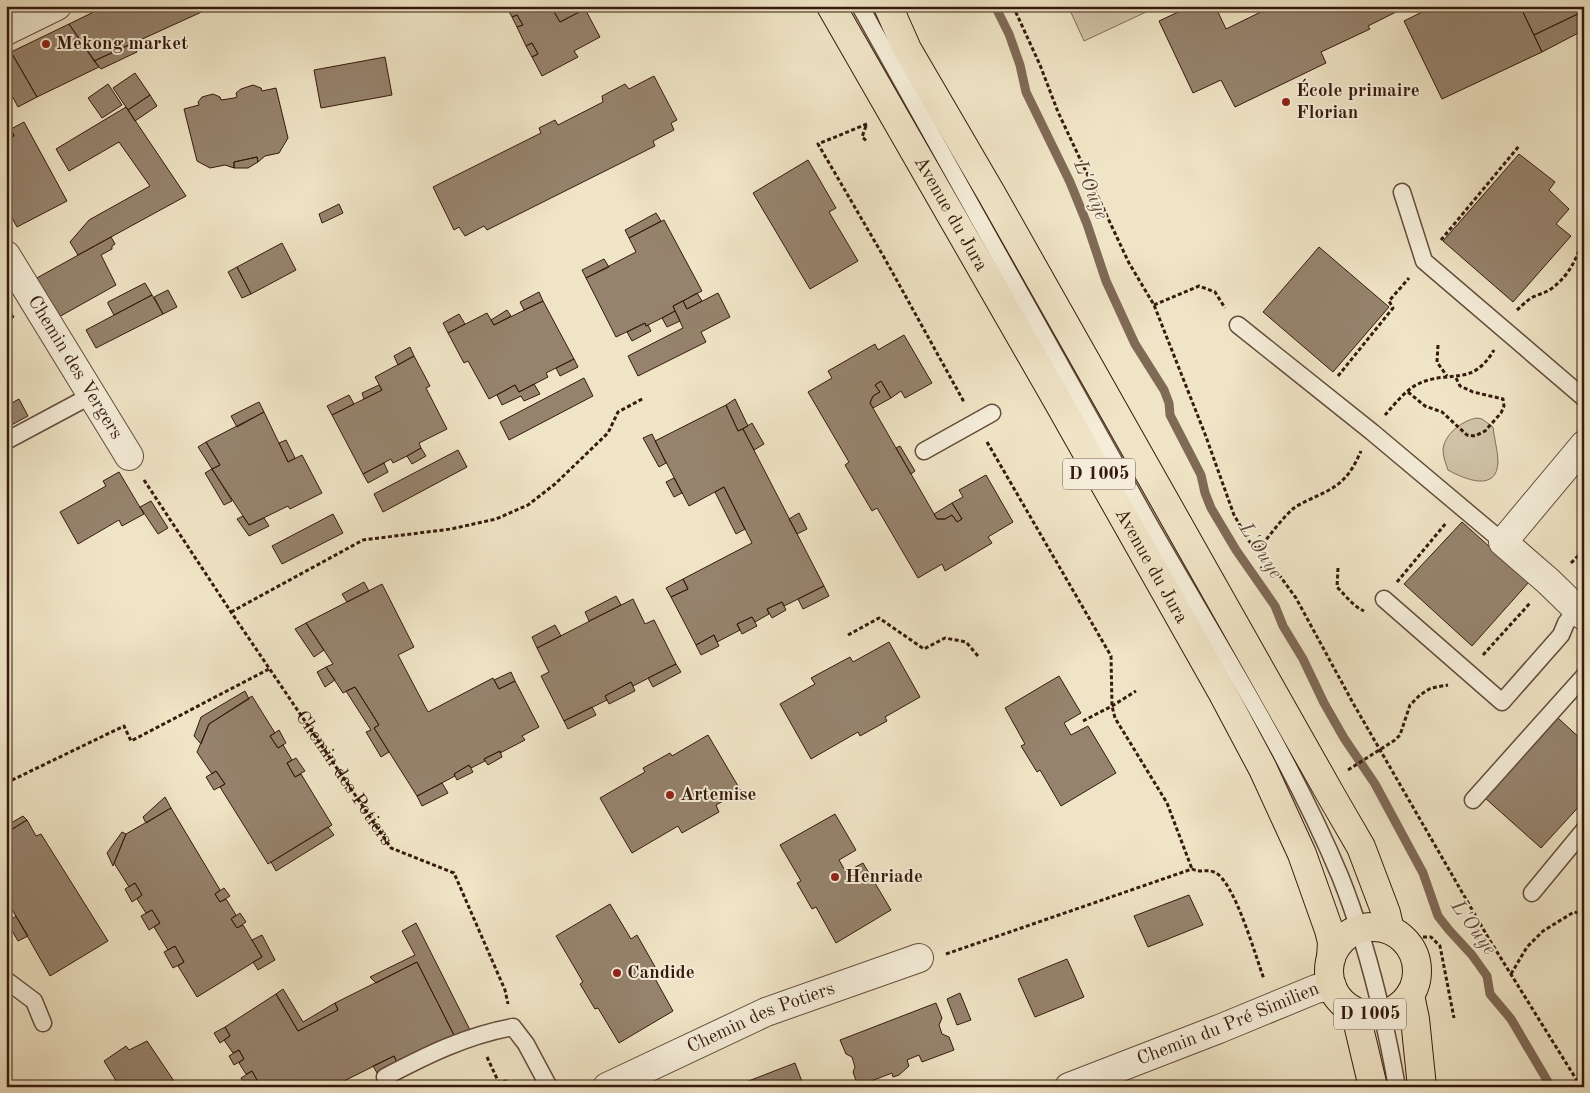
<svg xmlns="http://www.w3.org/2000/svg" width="1590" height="1093" font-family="'Old Standard TT',serif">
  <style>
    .green { fill: #cfc2a6; stroke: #826e5a }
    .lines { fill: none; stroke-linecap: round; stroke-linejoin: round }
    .stream { stroke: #7f6a56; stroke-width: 9 }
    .building { fill: #96836d; stroke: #351a0d }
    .service-casing { stroke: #644c3b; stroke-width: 19 }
    .minor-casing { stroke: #644c3b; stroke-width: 30 }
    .tertiary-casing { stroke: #644c3b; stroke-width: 30 }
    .primary-casing { stroke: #351a0d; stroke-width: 30 }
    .path { stroke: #351a0d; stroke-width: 3; stroke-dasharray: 4 2.5; stroke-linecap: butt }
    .service { stroke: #f5edd9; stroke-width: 16 }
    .minor { stroke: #f5edd9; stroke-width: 28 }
    .tertiary { stroke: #f5edd9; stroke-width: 28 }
    .primary { stroke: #efe4c5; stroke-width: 28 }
    .poi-dot { fill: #8f2418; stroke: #f5edd9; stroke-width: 2 }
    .labels { text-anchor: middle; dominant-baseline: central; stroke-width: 4; stroke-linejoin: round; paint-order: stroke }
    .shield { fill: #f5edd9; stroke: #6f594a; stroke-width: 1 }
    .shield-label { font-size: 18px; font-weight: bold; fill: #351a0d }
    .poi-label { font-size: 19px; font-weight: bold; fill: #351a0d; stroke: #f5edd9; text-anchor: start }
    .street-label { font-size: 19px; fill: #351a0d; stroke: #f5edd9 }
    .water-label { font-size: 20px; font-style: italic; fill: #664f3d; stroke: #f5edd9 }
  </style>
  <rect width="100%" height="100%" fill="#efe4c5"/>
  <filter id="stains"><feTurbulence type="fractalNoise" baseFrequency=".004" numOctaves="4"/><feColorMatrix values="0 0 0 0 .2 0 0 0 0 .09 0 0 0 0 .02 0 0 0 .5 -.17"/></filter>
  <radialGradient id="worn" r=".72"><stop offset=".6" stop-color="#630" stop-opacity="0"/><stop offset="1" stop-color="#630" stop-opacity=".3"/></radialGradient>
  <path class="green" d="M 1068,6 L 1159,6 L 1084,41 Z
    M 1477,418 L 1482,419 L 1493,427 C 1494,438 1498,451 1498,462 C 1497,493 1464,479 1448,470 C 1446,464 1443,457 1443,450 C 1444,434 1463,420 1477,418 Z"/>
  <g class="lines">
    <path class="stream" d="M 995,6 L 1009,34 L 1020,65 L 1026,92 L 1070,182 L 1087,224 L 1106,281 L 1135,344 L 1164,390 L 1169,403 L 1170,415 L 1201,475 L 1205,493 L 1211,508 L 1236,550 L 1275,606 L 1283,626 L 1303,659 L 1324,703 L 1344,738 L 1375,784 L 1423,873 L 1438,916 L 1449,930 L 1472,955 L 1487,976 L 1490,994 L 1511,1019 L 1551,1087"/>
  </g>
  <path class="building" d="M 106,6 L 204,6 L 206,10 L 94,61 L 69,24 Z
    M 506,6 L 560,6 L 553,10 L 560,22 L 585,9 L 600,37 L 574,51 L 578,57 L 542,76 L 532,57 L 538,54 L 532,43 L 526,46 L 517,27 L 523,25 L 517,15 L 512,17 Z
    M 560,6 L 584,6 L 585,9 L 560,22 L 553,10 Z
    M 1191,6 L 1226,6 L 1217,10 L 1226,29 L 1273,6 L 1400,6 L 1402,9 L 1368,26 L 1370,29 L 1321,52 L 1326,63 L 1235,107 L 1221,80 L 1193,93 L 1159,21 Z
    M 1434,6 L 1520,6 L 1542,52 L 1442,99 L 1404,21 Z
    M 1520,6 L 1584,6 L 1584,11 L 1534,35 Z
    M 1584,11 L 1584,30 L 1542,52 L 1534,35 Z
    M 517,15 L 523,25 L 517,27 L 512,17 Z
    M 69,24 L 99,67 L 37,97 L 11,52 Z
    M 133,43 L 137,52 L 101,69 L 94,61 Z
    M 532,43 L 538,54 L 532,57 L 526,46 Z
    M 11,52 L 37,97 L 18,107 L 10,92 L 6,94 L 6,54 Z
    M 385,57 L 392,95 L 321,108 L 314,70 Z
    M 135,73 L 150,95 L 128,110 L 113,88 Z
    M 654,76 L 677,120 L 671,123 L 674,130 L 653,141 L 655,146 L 487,230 L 484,226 L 465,236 L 459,227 L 454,230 L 433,187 L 541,133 L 539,128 L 555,120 L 558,125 L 603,102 L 602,96 L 625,84 L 629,89 Z
    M 108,84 L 122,105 L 102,118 L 88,98 Z
    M 253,85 L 261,88 L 262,91 L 276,88 L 288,138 L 279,153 L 265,156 L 258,162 L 257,157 L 234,162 L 234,168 L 225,165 L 210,168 L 197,161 L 184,109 L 199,105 L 198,102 L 202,97 L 213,94 L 220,97 L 221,100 L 234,98 L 237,97 L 236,93 L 241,89 Z
    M 150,95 L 157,106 L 135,121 L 128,110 Z
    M 126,107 L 186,196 L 78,255 L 70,242 L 89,220 L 150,186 L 119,142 L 69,171 L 56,149 Z
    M 6,120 L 14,136 L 6,140 Z
    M 24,122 L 67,201 L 17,227 L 6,207 L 6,194 L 12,191 L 6,179 L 6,140 L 14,136 L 11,129 Z
    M 1519,154 L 1555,182 L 1549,190 L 1569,209 L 1556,224 L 1571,236 L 1513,302 L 1443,241 Z
    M 257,157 L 258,162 L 248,168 L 234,168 L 234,162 Z
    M 808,160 L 836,208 L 829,212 L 858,261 L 810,289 L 753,193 Z
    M 339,204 L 343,213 L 322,223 L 319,214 Z
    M 656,213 L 661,221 L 629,238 L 625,230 Z
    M 664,220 L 702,291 L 673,306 L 675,311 L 662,318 L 646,326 L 645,323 L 616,337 L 586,278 L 636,252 L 629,238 Z
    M 111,237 L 115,244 L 112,246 L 112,249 L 101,255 L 116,285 L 57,318 L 35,279 Z
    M 282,243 L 296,270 L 251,294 L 237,267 Z
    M 1319,247 L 1389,307 L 1333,372 L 1263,312 Z
    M 604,259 L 609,267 L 586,278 L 582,270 Z
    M 237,267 L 251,294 L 242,298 L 228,272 Z
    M 145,283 L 152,295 L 114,315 L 108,304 L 108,302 Z
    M 168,290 L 177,307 L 163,314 L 154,297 Z
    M 539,292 L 543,301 L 524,310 L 520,302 Z
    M 697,293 L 702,301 L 687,309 L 683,301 Z
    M 718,293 L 730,317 L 701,332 L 706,342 L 638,376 L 628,356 L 683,328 L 673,306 L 683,301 L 687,309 Z
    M 152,295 L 163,314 L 96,348 L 86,330 Z
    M 543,301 L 574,359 L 546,373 L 548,377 L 519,392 L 515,385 L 489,399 L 468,361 L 464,363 L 448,333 L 487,313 L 494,325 Z
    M 7,305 L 14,317 L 6,323 L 6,305 Z
    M 507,310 L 511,316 L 494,325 L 491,320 Z
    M 675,311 L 680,321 L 667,327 L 662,318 Z
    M 459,314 L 465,324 L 448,333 L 443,323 Z
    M 645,323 L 646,326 L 648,325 L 651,331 L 632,341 L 627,332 Z
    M 904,335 L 932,383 L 905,398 L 901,391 L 891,398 L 881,381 L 875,385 L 880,392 L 873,396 L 870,403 L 937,519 L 945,519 L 952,515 L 957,522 L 962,519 L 952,503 L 963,497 L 959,490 L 986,475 L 1013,522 L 988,537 L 992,543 L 945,571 L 942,564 L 918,578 L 877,508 L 872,511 L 845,465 L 849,462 L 808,392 L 832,378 L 828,371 L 875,344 L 878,350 Z
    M 410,347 L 414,356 L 398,365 L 394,356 Z
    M 414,356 L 430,386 L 426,388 L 447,429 L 419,443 L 421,448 L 407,456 L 393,463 L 391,459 L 363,474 L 332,415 L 382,390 L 375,377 Z
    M 574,359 L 578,367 L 560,376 L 556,368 Z
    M 584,378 L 593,396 L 509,440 L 500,422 Z
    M 881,381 L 891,398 L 873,408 L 870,403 L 873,396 L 880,392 L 875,385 Z
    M 534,384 L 540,394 L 524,401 L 521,396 L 502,405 L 497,395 L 515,385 L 519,392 Z
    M 379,385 L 382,390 L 364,399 L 362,393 Z
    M 349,395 L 354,404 L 332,415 L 327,406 Z
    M 19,399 L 28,416 L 6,428 L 6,406 Z
    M 735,399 L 748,426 L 738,431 L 726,405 Z
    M 259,402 L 264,412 L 237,427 L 231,416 Z
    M 726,405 L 738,431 L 743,429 L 824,586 L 784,606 L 782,602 L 767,609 L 769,614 L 755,622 L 752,617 L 737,624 L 740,630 L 717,642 L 714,635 L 696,645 L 671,597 L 688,589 L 683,579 L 752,543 L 724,487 L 689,506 L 655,441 Z
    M 264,412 L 288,462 L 302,455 L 322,493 L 290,509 L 288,506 L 249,525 L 212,469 L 220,465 L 206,442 Z
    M 752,423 L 764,444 L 754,450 L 743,429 Z
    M 652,434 L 666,463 L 659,467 L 643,438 Z
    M 286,440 L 295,458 L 288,462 L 279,443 Z
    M 206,442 L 220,465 L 212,469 L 198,447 Z
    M 900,446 L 915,471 L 911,474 L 896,448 Z
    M 421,448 L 426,456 L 412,464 L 407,456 Z
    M 458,450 L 467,467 L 383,512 L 374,494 Z
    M 384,463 L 388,472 L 368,483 L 363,474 Z
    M 212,469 L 232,501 L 224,505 L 205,473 Z
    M 119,472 L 144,514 L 122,526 L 119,520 L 78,544 L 60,512 L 106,486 L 103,481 Z
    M 674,478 L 682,493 L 674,497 L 666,482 Z
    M 724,487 L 745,529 L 736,534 L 715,492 Z
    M 151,501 L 168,528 L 158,534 L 140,507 Z
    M 952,503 L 962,519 L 957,522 L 952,515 L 945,519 L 937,519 L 934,514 Z
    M 799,513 L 807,529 L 797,534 L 789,519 Z
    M 333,514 L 343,533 L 282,564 L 272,546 Z
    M 243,516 L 249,525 L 264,518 L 269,526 L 249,536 L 237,519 Z
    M 1462,522 L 1529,582 L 1472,646 L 1404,584 Z
    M 683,579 L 688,589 L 671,597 L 666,588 Z
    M 364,582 L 369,591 L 347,602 L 342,594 Z
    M 382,584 L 414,647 L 398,655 L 428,712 L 493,678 L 499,689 L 515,681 L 539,727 L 522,736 L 525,740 L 500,753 L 500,751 L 484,759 L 485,761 L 471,768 L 469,765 L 454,774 L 455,776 L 417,796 L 374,728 L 379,725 L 355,687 L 343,693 L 326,667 L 333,664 L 306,623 Z
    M 824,586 L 829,596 L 803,609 L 798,599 Z
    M 616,596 L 621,605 L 589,621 L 585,612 Z
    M 633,599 L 645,624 L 654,620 L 676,664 L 633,686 L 631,682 L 605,696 L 607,700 L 564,721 L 541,676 L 549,672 L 537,648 Z
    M 782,602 L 786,610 L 772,618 L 767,609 Z
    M 752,617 L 757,626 L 742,634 L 737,624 Z
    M 306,623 L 324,650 L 314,657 L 295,629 Z
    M 555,625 L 561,636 L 537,648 L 532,637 Z
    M 714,635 L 719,646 L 701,655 L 696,645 Z
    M 889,642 L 920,697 L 885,717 L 887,721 L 860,736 L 858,732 L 811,759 L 780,704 L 815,684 L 811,678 L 850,657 L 853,662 Z
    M 676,664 L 681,672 L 653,687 L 648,678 Z
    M 326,667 L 335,680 L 325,687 L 317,672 Z
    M 511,672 L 515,681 L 499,689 L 494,680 Z
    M 1059,676 L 1081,713 L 1064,723 L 1071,735 L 1088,726 L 1116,773 L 1061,806 L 1040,770 L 1037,772 L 1021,746 L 1025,744 L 1005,708 Z
    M 631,682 L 635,691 L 609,704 L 605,696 Z
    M 355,687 L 379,725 L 374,728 L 389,752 L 381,757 L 366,732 L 371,730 L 346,691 Z
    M 245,691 L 249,699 L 209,724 L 201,744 L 194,736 L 201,717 Z
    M 252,696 L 275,733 L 270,736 L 278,748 L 283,745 L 292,760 L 287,763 L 295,777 L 301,774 L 332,825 L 268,864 L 220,787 L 225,784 L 216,771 L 212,774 L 197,752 L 209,724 Z
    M 592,707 L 596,715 L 568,729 L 564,721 Z
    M 1558,718 L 1584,742 L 1584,801 L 1541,848 L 1485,798 Z
    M 279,730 L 286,743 L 278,748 L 270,736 Z
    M 708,735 L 741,791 L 716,805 L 719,812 L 682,833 L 678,826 L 632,853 L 600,798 L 645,772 L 643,768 L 670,753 L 672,756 Z
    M 500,751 L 502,757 L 488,765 L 484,759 Z
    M 296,758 L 305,771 L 295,777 L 287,763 Z
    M 469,765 L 473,772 L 457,780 L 454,774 Z
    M 216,771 L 225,784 L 214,790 L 206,777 Z
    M 442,783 L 448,793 L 422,806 L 417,796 Z
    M 165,797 L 171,808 L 146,823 L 143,817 Z
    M 171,808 L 220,890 L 215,894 L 220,902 L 226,899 L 236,915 L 231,919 L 237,928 L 243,925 L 262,957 L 197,997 L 178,966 L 184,962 L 175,946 L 168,950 L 154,927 L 160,923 L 152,910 L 146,913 L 137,899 L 142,895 L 135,883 L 129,887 L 114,863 L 126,834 Z
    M 835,814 L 856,850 L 839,860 L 846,872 L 863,863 L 891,910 L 836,943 L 816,907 L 812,909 L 797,883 L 801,881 L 780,845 Z
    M 23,816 L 27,820 L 6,833 L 6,826 Z
    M 27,820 L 36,836 L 41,834 L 108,941 L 50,976 L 9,904 L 6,906 L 6,833 Z
    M 328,827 L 334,835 L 276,871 L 271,862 Z
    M 122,832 L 126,834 L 113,866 L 107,853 Z
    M 135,883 L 142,895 L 132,902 L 125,889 Z
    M 224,888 L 230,896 L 220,902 L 215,894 Z
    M 1189,895 L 1203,925 L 1148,947 L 1134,916 Z
    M 610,904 L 631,939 L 637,935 L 658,972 L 653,975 L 673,1011 L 619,1043 L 598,1008 L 595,1009 L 580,984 L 583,982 L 556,936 Z
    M 152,910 L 160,923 L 149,930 L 141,916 Z
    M 240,913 L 246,922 L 237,928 L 231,919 Z
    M 16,916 L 28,936 L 18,941 L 7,922 Z
    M 416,923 L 471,1032 L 456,1039 L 417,962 L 376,983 L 370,977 L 415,955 L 402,931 Z
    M 262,935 L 275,960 L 258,970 L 253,962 L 262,957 L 252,940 Z
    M 175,946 L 184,962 L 173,968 L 164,952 Z
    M 1067,959 L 1084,997 L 1035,1017 L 1018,979 Z
    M 417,962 L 456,1039 L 399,1067 L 394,1056 L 332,1087 L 253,1087 L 252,1084 L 257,1080 L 252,1071 L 246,1074 L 239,1063 L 244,1059 L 239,1050 L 233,1053 L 224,1040 L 230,1036 L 225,1027 L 276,994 L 298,1031 L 338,1010 L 335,1003 Z
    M 283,989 L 303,1022 L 335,1003 L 338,1010 L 298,1031 L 276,994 Z
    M 960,993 L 971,1020 L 957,1025 L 947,999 Z
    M 936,1003 L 942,1018 L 939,1025 L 942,1034 L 949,1037 L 954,1050 L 922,1062 L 919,1055 L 907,1060 L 909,1066 L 899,1075 L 893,1077 L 892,1073 L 858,1086 L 853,1072 L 855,1067 L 852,1057 L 846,1054 L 840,1040 Z
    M 225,1027 L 230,1036 L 220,1043 L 214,1033 Z
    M 147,1041 L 178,1087 L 120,1087 L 104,1061 L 126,1046 L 129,1050 Z
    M 239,1050 L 244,1059 L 234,1065 L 229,1056 Z
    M 394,1056 L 399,1067 L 380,1078 L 373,1066 Z
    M 795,1063 L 804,1087 L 733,1087 Z
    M 252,1071 L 257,1080 L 247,1087 L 241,1078 Z"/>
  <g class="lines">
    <g class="service-casing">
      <path id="service" d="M 860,6 C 956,178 1052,350 1148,522 C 1214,638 1288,752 1340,876 C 1367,943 1384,1015 1397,1087
        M 1402,192 L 1424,261 L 1584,398
        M 1238,325 L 1372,432 L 1503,542
        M 6,441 L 92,395
        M 924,451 L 992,413
        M 1384,599 L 1502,702 L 1561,635 L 1566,623 L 1576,610
        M 1473,800 L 1584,676
        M 1532,893 L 1584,830
        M 6,980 L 34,1001 L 43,1023
        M 385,1077 C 425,1056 467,1035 513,1027 L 526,1044 L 549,1087"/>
    </g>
    <g class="minor-casing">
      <g id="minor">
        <path id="s2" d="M 6,255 L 129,456"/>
        <path d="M 1584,445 L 1503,542 L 1548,581 L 1584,616"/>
        <path id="s3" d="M 607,1087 L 766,1012 L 919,958"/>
        <path id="s4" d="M 1069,1087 L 1219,1029 L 1316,989 L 1332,986"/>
      </g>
    </g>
    <g class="tertiary-casing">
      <path id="tertiary" d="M 6,31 L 57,6"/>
    </g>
    <g class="primary-casing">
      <g id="primary">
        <path id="s5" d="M 831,6 L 1056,398 L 1221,690 L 1263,769 L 1302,854 L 1329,930 L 1332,942 L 1331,958"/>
        <path d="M 888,6 L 907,49 L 991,193 L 1332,797 L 1361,847 L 1386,913 L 1390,930"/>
        <circle cx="1373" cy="971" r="44"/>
        <path d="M 1410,995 L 1415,1019 L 1422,1087"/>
        <path d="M 1350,1009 L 1358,1024 L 1373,1087"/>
      </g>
    </g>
    <g class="path">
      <path d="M 1013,6 L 1040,65 L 1058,112 L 1129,263 L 1154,305 L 1205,434 L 1234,515 L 1249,541 L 1272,565 L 1296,598 L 1353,703 L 1489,939 L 1581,1087"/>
      <path d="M 867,124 L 818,144 L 885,259 L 964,402"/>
      <path d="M 866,126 L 862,137 L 868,142"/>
      <path d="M 1441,240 L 1519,146"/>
      <path d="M 1154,305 L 1199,286 L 1215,292 L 1225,308"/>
      <path d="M 1517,310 C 1522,306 1527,300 1533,297 C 1539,294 1545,293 1551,289 C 1570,275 1577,258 1584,236"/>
      <path d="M 1438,345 L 1437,362 L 1447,376"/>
      <path d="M 1338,376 L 1393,308 L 1389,301 L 1409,278"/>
      <path d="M 1408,392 L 1425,406 L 1442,412 L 1467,435 L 1475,436 L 1485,431 L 1501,413 L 1504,406 L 1503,399 L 1473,392 L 1460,386 L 1455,376"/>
      <path d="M 1385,415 C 1394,405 1404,392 1416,385 C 1449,368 1471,389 1494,350"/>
      <path d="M 987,442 L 1111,656 L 1112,706 L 1115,718 L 1167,803 L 1192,869"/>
      <path id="s1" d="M 144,480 L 231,612 L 391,848 L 454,873 L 505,990 L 508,1004"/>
      <path d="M 1258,549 C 1270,536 1280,520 1294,508 C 1301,503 1311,499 1319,495 C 1342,485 1351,474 1361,451"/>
      <path d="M 1571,563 L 1579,555 L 1584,542"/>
      <path d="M 1338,568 L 1337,587 C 1346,596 1353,606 1364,611"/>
      <path d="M 1397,582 L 1446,523"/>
      <path d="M 231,612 L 363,540 L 451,529 L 496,519 L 528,505 L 555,484 L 608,433 L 618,412 L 644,398"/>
      <path d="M 848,635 L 879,618 L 924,649 L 945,638 L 966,642 L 978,656"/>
      <path d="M 1483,655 L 1531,602"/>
      <path d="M 1083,721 L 1112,706 L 1136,691"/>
      <path d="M 1348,770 L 1395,740 L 1400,735 L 1410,705 L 1420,695 L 1431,688 L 1448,685"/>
      <path d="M 6,783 L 124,726 L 131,741 L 269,669"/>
      <path d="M 1423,937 L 1431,937 L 1440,946 L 1454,1018"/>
      <path d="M 946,954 L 1192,869 C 1201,873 1206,869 1214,872 C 1234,879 1256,958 1264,979"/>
      <path d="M 1511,974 L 1527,947 L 1543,931 L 1574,912 L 1584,914"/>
      <path d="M 487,1057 L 499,1083 L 506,1081 L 509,1087"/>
    </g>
    <use href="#service" class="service"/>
    <use href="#minor" class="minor"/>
    <use href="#tertiary" class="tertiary"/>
    <use href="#primary" class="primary"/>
  </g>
  <g class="poi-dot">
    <circle cx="46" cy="44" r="5"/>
    <circle cx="1286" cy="102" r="5"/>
    <circle cx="670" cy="795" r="5"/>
    <circle cx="835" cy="877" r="5"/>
    <circle cx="617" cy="973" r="5"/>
  </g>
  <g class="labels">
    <g class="shield">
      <rect x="1063" y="458.5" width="72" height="31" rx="4"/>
      <rect x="1334" y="998.5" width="72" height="31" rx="4"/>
    </g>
    <g class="shield-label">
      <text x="1099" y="474">D 1005</text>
      <text x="1370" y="1014">D 1005</text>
    </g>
    <g class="poi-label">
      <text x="56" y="44">Mekong market</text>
      <text x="1296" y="91">École primaire<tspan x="1296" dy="22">Florian</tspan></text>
      <text x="680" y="795">Artemise</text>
      <text x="845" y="877">Henriade</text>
      <text x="627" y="973">Candide</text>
    </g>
    <g class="street-label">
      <text stroke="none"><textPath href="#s5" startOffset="240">Avenue du Jura</textPath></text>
      <text stroke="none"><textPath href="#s2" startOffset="132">Chemin des Vergers</textPath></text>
      <text stroke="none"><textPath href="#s5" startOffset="645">Avenue du Jura</textPath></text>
      <text stroke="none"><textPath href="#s1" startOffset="359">Chemin des Potiers</textPath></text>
      <text stroke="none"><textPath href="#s3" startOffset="169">Chemin des Potiers</textPath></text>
      <text stroke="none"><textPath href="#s4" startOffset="171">Chemin du Pré Similien</textPath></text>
    </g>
    <g class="water-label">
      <text transform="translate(1090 190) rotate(68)">L'Ouye</text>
      <text transform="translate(1260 551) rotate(57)">L'Ouye</text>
      <text transform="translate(1473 928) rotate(54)">L'Ouye</text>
    </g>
  </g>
  <rect width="1590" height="1093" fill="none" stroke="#efe4c5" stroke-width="25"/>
  <rect x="8" y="8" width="1575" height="1078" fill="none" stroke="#351a0d" stroke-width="2.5"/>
  <rect x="12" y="12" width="1565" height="1068" fill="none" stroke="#351a0d"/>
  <rect width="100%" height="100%" filter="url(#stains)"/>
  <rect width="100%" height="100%" fill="url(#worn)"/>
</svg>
